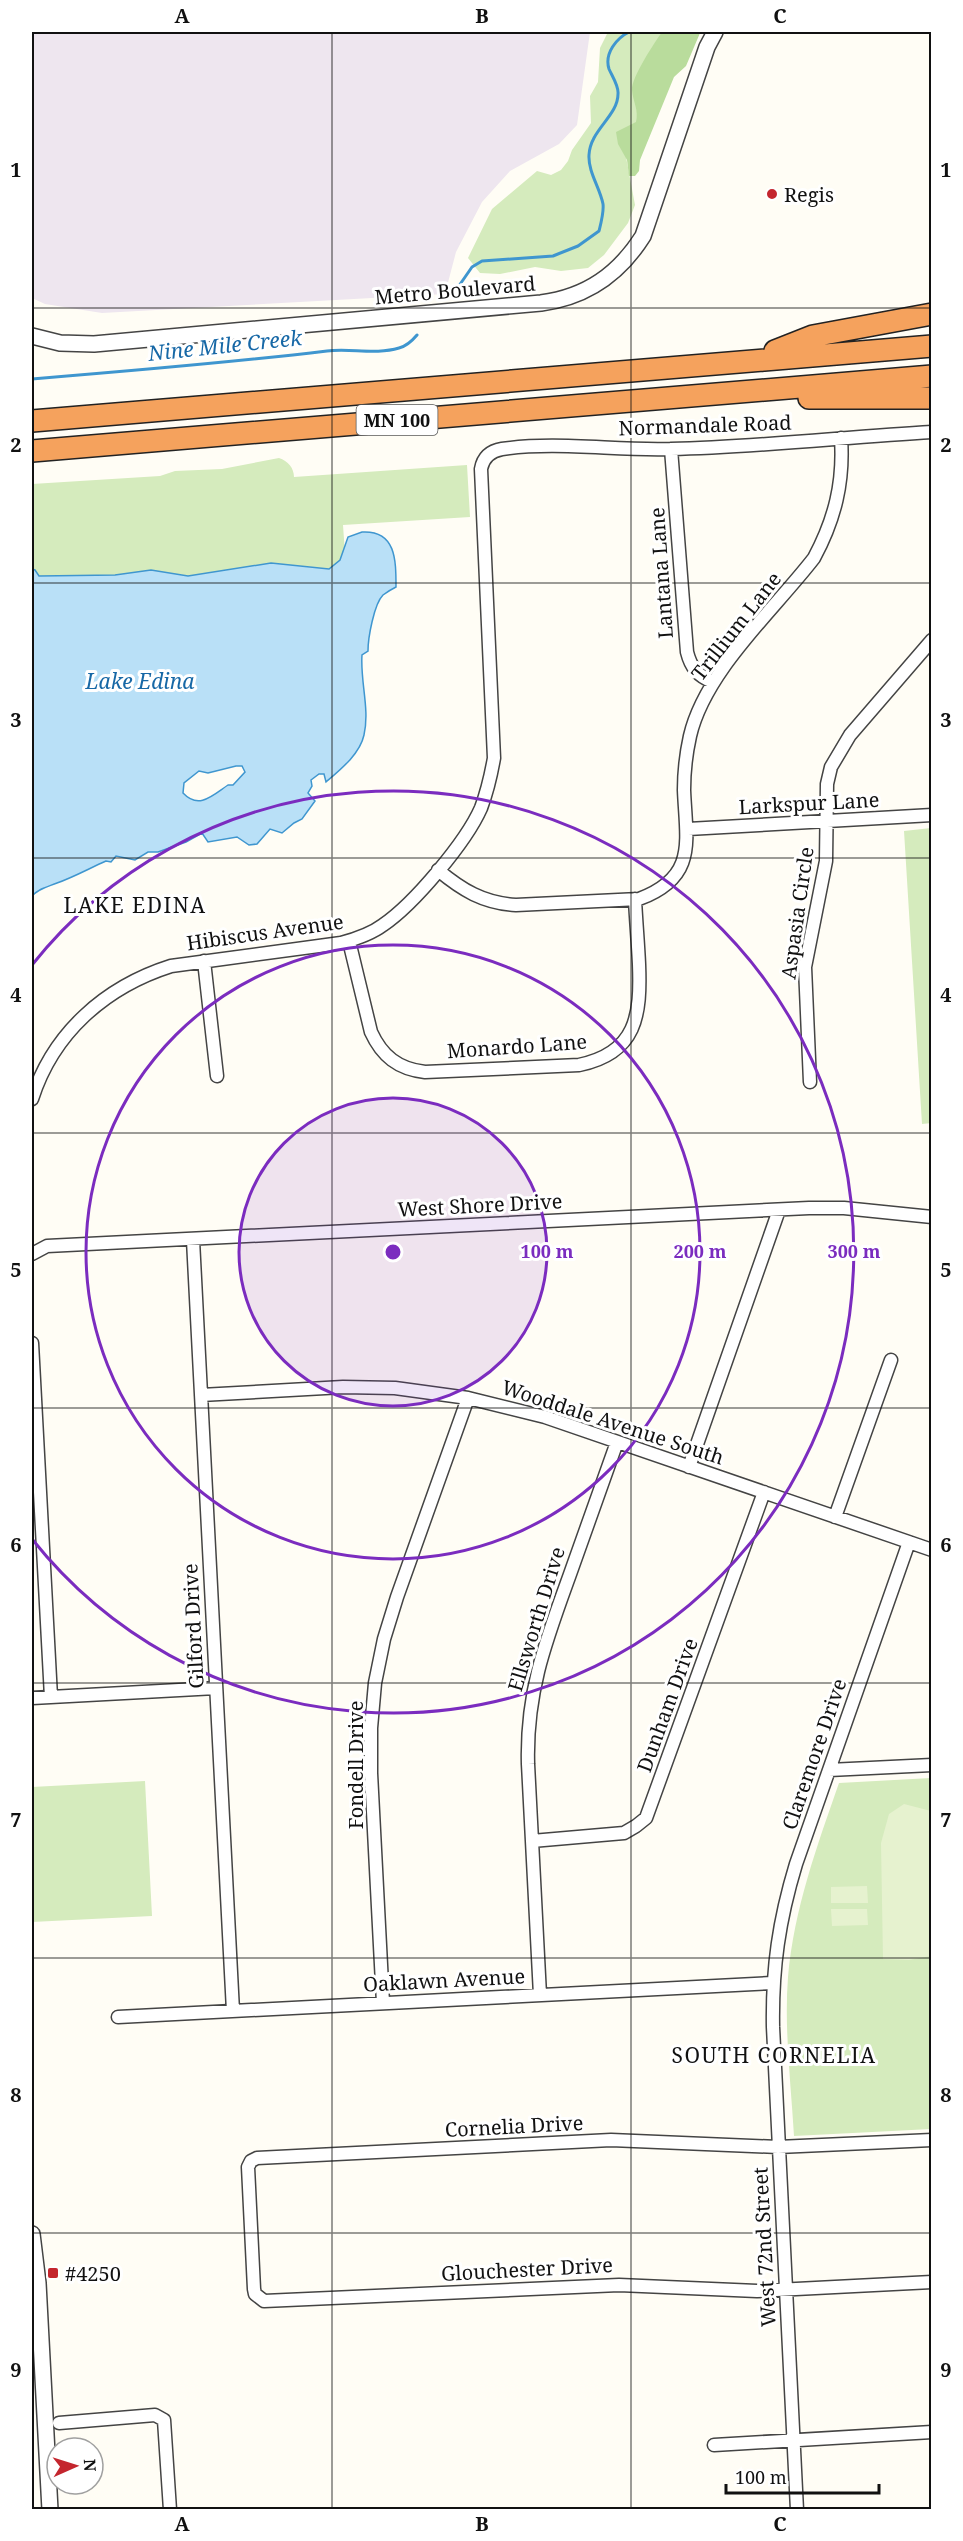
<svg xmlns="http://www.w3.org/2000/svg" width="963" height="2541" font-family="'Noto Serif',serif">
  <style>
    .industrial { fill: #eee6ef }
    .green { fill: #d5ebbd }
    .forest { fill: #b9dc9c }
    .pitch { fill: #e6f2cf }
    .water { fill: #b9e0f7; stroke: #3f96cf; stroke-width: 1.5; fill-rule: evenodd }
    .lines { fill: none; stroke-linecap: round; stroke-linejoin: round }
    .stream { stroke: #3f96cf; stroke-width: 3 }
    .minor-casing { stroke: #444; stroke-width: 15 }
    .tertiary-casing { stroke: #444; stroke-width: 18 }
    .motorway-casing { stroke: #222; stroke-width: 24 }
    .minor { stroke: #fff; stroke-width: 12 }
    .tertiary { stroke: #fff; stroke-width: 15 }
    .motorway { stroke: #f5a25d; stroke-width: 21 }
    .grid { fill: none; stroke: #111; stroke-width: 1.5; stroke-opacity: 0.55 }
    .ring { fill: none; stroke: #7b2cbf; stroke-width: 3 }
    .poi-dot { fill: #c4262e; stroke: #fff; stroke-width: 2 }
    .labels { text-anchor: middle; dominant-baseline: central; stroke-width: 6; stroke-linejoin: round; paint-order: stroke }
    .shield { fill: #fff; stroke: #585858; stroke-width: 1.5 }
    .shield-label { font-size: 18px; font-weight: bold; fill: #111 }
    .poi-label { font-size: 20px; fill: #111; stroke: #fff; text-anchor: start }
    .street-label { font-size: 20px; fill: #111; stroke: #fff }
    .water-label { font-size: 21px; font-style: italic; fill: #1768a6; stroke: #fff }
    .neighbourhood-label { font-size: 21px; letter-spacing: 1.5px; fill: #111; stroke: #fff }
    .centre { fill: #7b2cbf; stroke: #fff; stroke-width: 3 }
    .ring-label { font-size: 18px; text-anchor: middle; font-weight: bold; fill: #7b2cbf; stroke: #fff; stroke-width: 6; stroke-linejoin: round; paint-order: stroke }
    .neatline { fill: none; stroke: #111; stroke-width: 2 }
    .grid-label { font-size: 20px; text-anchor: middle; font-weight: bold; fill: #111 }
  </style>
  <rect width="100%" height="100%" fill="#fffdf5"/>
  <path class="industrial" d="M 32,32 L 590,32 L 577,125 L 559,144 L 510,171 L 482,202 L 456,252 L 445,294 L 102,313 L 45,304 L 32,298 Z"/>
  <path class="green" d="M 608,32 L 675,32 L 626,157 L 635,205 L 628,223 L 604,255 L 588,268 L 561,271 L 535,267 L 500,274 L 480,273 L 468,258 L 492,209 L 537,171 L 551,175 L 561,170 L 568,161 L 572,150 L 591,123 L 590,96 L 598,82 L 600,48 Z
    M 279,458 C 288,461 294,468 294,477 L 467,465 L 470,517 L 343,525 L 347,583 L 32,600 L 32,484 L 160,476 L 175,471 L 222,469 Z
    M 931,828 L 932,1123 L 922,1124 L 904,831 Z
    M 931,1778 L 931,2129 L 794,2136 C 791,2084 784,2029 788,1977 C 794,1909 817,1846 839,1783 Z
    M 145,1781 L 152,1916 L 32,1922 L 32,1787 Z"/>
  <path class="forest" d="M 662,32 L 700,33 L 686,66 L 674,77 L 640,160 L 639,171 L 635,176 L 629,176 L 627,160 L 618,144 L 616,132 L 636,122 C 639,110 633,102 632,90 C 631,78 655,42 662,32 Z"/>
  <path class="pitch" d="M 904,1804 L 931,1811 L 931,1956 L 909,1960 L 883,1959 L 881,1843 L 889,1814 Z
    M 867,1886 L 868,1903 L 831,1903 L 831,1887 Z
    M 831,1909 L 867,1909 L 868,1925 L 832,1926 Z"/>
  <path class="water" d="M 362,532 C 396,530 396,560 396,587 C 392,589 387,592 383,595 C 374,604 368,638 368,651 L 362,655 C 360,681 370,709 364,735 C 360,754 340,770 326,782 L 324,774 L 319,774 L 311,780 L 312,786 L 308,793 L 315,801 L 302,819 L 294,823 L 282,833 L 270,829 L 257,844 L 249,845 L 237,837 L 208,842 L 202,833 L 186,842 L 158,852 L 148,852 L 135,860 L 116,856 L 111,862 L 106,861 C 90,868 74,877 57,883 C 47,887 40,888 32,896 L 32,569 L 35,570 L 39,576 L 115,575 L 151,570 L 188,576 L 271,563 L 329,569 L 340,560 L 348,537 ZM 236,766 L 242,766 L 245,772 L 233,785 L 228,785 C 213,795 199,810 183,793 L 184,783 L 199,771 L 208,773 Z"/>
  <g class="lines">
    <path class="stream" d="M 454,293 L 472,267 L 482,261 L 553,256 L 578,246 L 599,231 C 601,223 604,212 603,204 C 600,188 588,172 589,155 C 590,130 618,116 618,94 C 619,86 612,76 609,69 C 604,53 617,38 629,32
      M 32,379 C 130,371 228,363 327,351 C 350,348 376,355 399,348 C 407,346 412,341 417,335"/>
    <g class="minor-casing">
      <path id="minor" d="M 671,449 L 687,652 C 691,668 698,676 713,682
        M 688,829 L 932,815
        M 438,870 C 462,890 483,903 516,905 L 639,899 C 698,877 686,841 684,790 C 684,772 686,754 690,736 C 705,671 774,610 814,558 C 835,519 844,482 841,438
        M 349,941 L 371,1032 C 382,1056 398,1069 425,1072 L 579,1065 C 637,1053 641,1015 639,964 C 638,942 636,921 635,899
        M 204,961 L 217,1076
        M 810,1082 L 805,967 L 826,861 L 827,784 L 831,767 L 850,735 L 932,640
        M 32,1099 C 53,1033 105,987 171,966 L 341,943 C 356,939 371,934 383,925 C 414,904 466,842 481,808 C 487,792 491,775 494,758 L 481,469 C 483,458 490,451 502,449 C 558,441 616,451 671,449 C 758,447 845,437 932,432
        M 193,1240 L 233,2011
        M 32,1254 L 47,1246 L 809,1208 L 844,1208 L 932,1217
        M 32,1343 L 51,1697
        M 201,1395 L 343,1387 L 395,1388 L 468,1398 L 545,1417 L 932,1550
        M 689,1467 L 779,1210
        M 835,1517 L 891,1360
        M 32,1698 L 216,1688
        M 829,1770 L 932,1765
        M 532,1841 L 624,1833 L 636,1826 L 646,1818 L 764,1492
        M 540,1995 L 528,1764 C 526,1693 545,1643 569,1577 C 585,1532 601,1487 617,1442
        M 383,2003 L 371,1773 L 371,1728 L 375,1683 L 384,1639 L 397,1597 L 468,1398
        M 118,2017 L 772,1983
        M 932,2140 L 778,2147 L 611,2140 L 257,2158 L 251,2161 L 248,2167 L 254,2289 L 255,2294 L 264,2301 L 619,2285 L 757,2291 L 932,2282
        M 59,2423 L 155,2415 L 164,2420 L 170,2510
        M 714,2445 L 932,2432
        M 797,2510 L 773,2027 C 772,1968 779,1920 796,1864 L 909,1542"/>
    </g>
    <g class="tertiary-casing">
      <path id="tertiary" d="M 32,336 L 60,343 L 94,344 L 541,303 C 587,297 619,274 643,236 L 707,47 L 715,32
        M 32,2234 L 38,2283 L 50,2510"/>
    </g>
    <g class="motorway-casing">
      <path id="motorway" d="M 775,351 L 813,336 L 932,314
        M 809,398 L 932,398
        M 32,421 L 932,346
        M 32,451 L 932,376"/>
    </g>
    <use href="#minor" class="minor"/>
    <use href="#tertiary" class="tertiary"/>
    <use href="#motorway" class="motorway"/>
  </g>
  <path class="grid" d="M 332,32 L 332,2510M 631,32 L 631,2510M 32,308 L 932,308M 32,583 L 932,583M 32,858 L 932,858M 32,1133 L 932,1133M 32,1408 L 932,1408M 32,1683 L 932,1683M 32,1958 L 932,1958M 32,2233 L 932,2233"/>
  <circle cx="393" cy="1252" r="154" fill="#7b2cbf" fill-opacity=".12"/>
  <g class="ring">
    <circle cx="393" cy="1252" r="154"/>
    <circle cx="393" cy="1252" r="307"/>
    <path d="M32 965A461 461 0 1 1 32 1539"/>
  </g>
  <g class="poi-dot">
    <circle cx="772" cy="194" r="6"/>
    <rect x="47" y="2267" width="12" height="12" rx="3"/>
  </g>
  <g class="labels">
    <rect class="shield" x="356.5" y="405" width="81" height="30" rx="4.5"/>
    <g class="shield-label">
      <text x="397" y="420">MN 100</text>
    </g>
    <g class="poi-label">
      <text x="784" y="194">Regis</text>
      <text x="65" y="2273">#4250</text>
    </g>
    <g class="street-label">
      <text transform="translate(455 290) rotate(-5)">Metro Boulevard</text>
      <text transform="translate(705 425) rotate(-2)">Normandale Road</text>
      <text transform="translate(661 573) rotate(-94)">Lantana Lane</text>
      <text transform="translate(736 626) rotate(-52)">Trillium Lane</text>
      <text transform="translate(809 803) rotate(-3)">Larkspur Lane</text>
      <text transform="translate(797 913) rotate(-82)">Aspasia Circle</text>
      <text transform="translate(265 932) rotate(-8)">Hibiscus Avenue</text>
      <text transform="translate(517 1046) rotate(-4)">Monardo Lane</text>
      <text transform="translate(480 1205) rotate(-3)">West Shore Drive</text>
      <text transform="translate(613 1422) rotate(18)">Wooddale Avenue South</text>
      <text transform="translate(536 1619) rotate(-73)">Ellsworth Drive</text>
      <text transform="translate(193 1626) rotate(-93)">Gilford Drive</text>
      <text transform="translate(667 1705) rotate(-70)">Dunham Drive</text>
      <text transform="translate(814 1754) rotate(-71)">Claremore Drive</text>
      <text transform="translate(355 1765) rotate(-90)">Fondell Drive</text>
      <text transform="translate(444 1980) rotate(-3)">Oaklawn Avenue</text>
      <text transform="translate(514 2126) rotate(-3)">Cornelia Drive</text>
      <text transform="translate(764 2247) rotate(-93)">West 72nd Street</text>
      <text transform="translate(527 2269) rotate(-3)">Glouchester Drive</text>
    </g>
    <g class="water-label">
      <text transform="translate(225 345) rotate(-6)">Nine Mile Creek</text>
      <text x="140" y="681">Lake Edina</text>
    </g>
    <g class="neighbourhood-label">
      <text x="135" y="905">LAKE EDINA</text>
      <text x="774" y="2055">SOUTH CORNELIA</text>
    </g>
  </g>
  <circle cx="393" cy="1252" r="9" class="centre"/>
  <g class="ring-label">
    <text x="547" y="1258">100 m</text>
    <text x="700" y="1258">200 m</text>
    <text x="854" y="1258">300 m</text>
  </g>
  <rect width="963" height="2541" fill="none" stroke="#ffffff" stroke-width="66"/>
  <g transform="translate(75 2466) rotate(87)"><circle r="28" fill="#ffffff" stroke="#a0a0a0" stroke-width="1.5"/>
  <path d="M0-4.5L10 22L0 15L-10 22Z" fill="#c4262e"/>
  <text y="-9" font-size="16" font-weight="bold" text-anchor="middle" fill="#111111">N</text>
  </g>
  <path d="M726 2484v9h153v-9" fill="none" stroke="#111111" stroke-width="3"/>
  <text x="735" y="2484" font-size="18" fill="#111111" stroke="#ffffff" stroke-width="4.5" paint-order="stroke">100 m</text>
  <rect x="33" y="33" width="897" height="2475" class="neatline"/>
  <g class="grid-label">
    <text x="182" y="23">A</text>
    <text x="482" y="23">B</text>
    <text x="780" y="23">C</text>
    <text x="16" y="177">1</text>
    <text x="946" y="177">1</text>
    <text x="16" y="452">2</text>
    <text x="946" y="452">2</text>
    <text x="16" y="727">3</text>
    <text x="946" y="727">3</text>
    <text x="16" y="1002">4</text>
    <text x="946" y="1002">4</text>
    <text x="16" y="1277">5</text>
    <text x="946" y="1277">5</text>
    <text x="16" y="1552">6</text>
    <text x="946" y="1552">6</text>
    <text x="16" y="1827">7</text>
    <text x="946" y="1827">7</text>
    <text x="16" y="2102">8</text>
    <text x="946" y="2102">8</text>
    <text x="16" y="2377">9</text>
    <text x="946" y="2377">9</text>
    <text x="182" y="2531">A</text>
    <text x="482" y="2531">B</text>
    <text x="780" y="2531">C</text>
  </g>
</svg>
